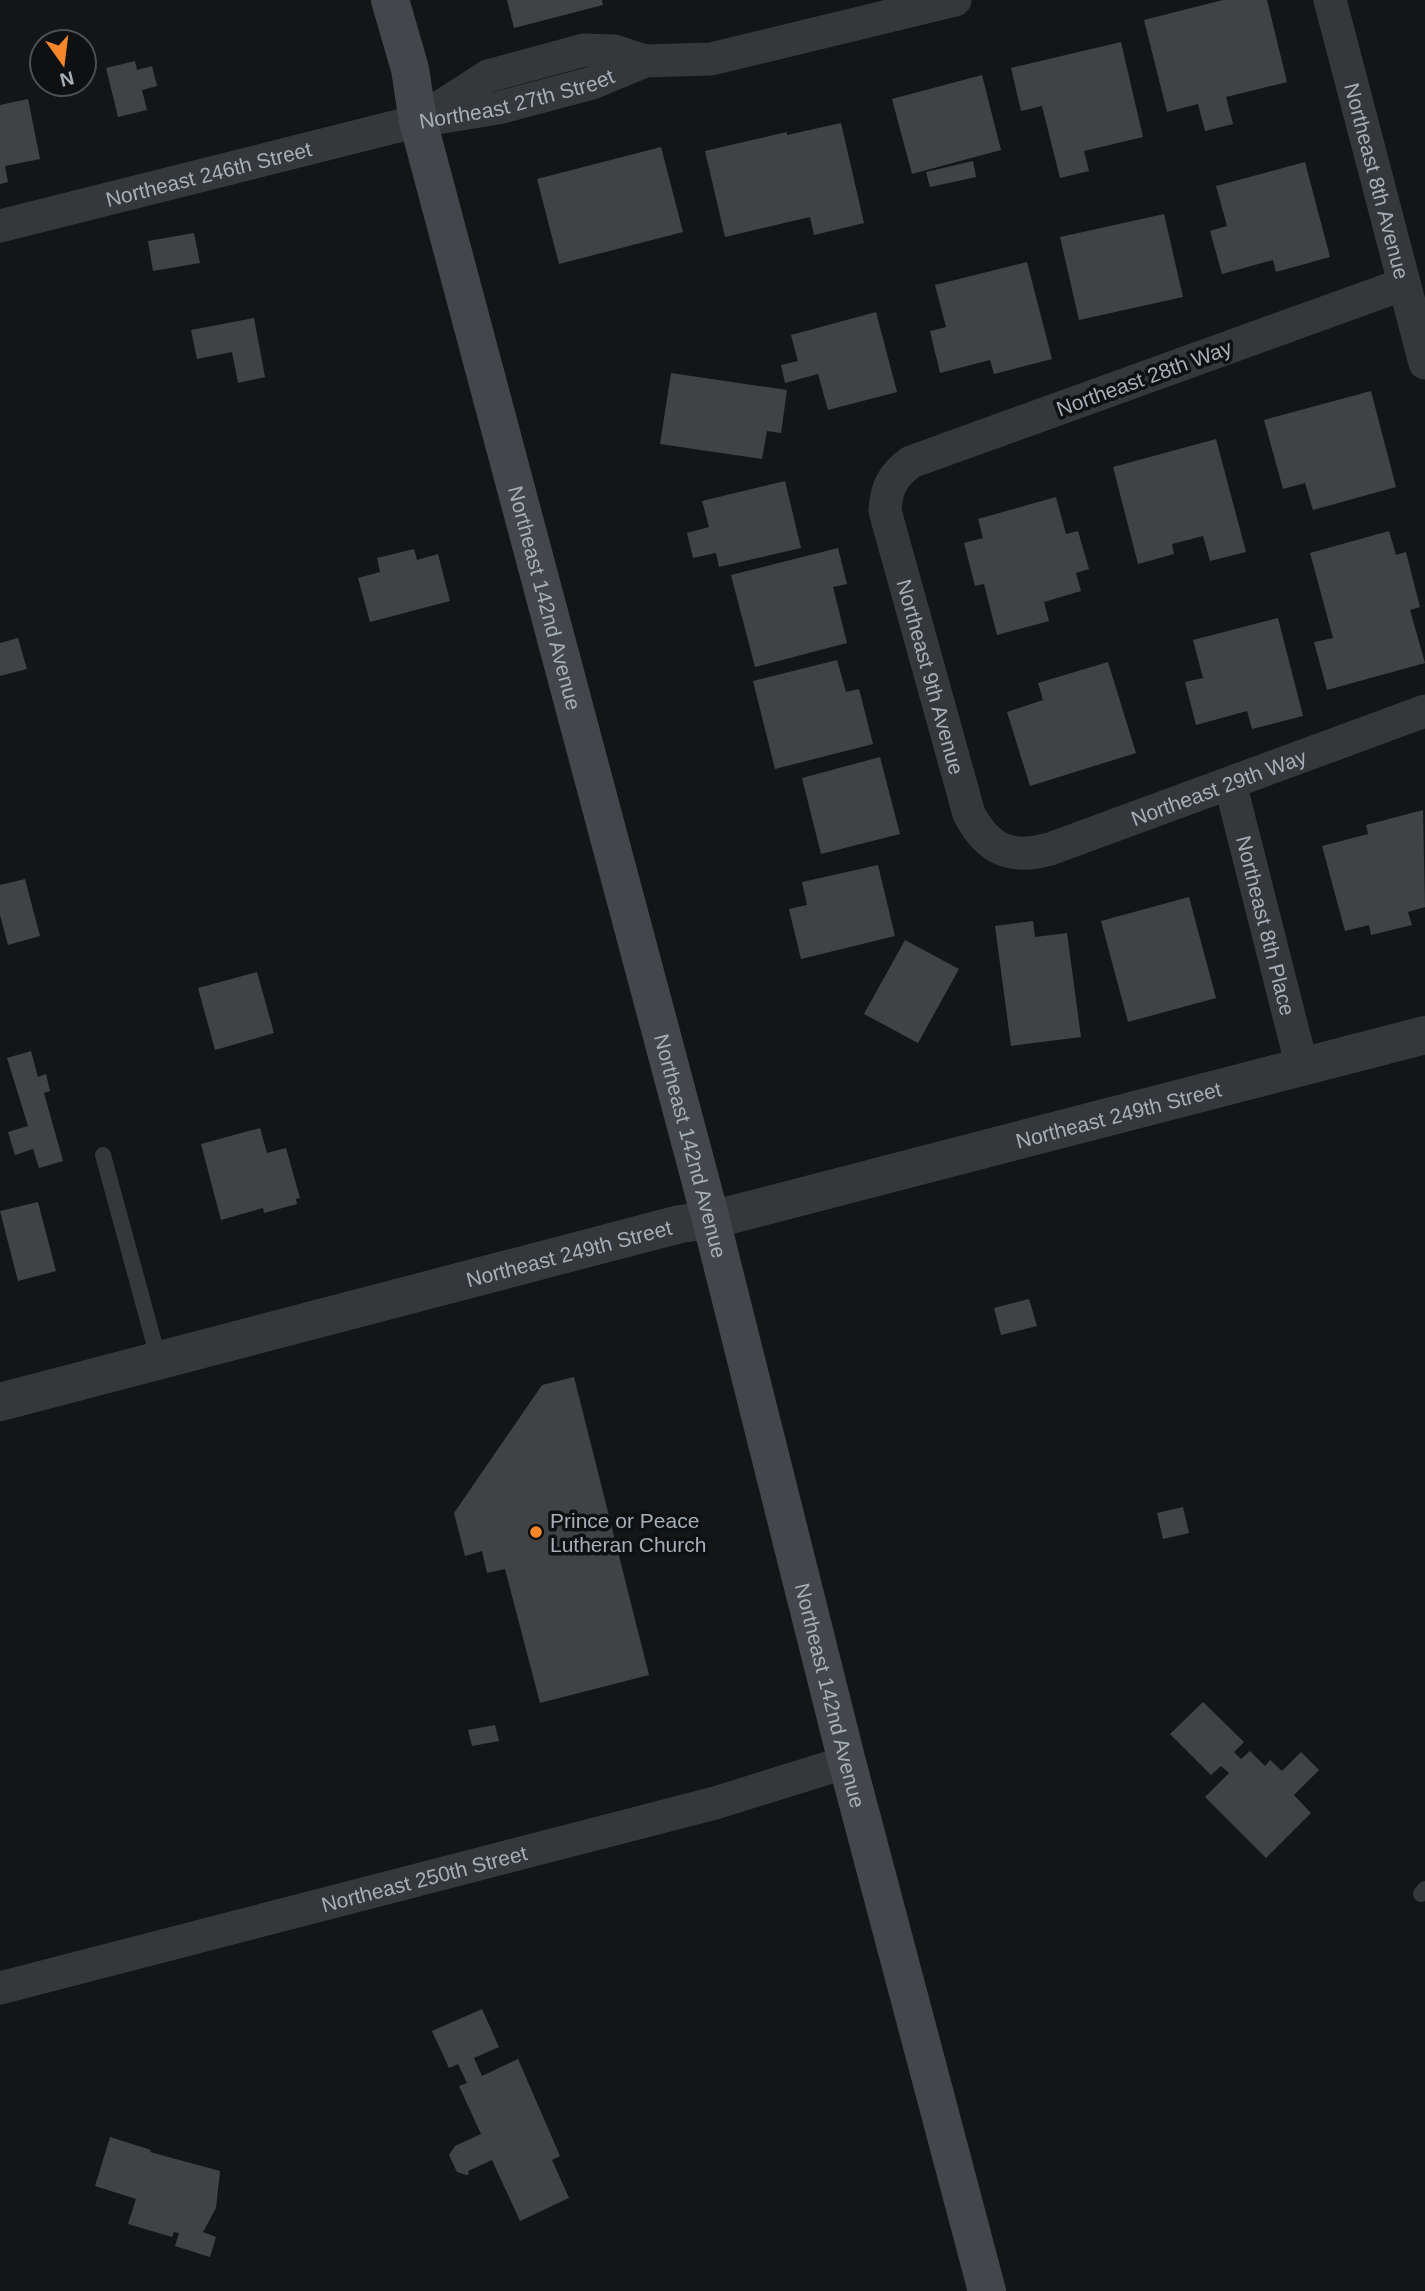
<svg xmlns="http://www.w3.org/2000/svg" width="1425" height="2291" font-family="Arial,sans-serif">
  <style>
    .building { fill: #404346 }
    .lines { fill: none; stroke-linecap: round; stroke-linejoin: round }
    .service { stroke: #35383b; stroke-width: 16 }
    .minor { stroke: #35383b; stroke-width: 33 }
    .tertiary { stroke: #35383b; stroke-width: 38 }
    .secondary { stroke: #43474b; stroke-width: 38 }
    .poi-dot { fill: #f8862a; stroke: #0f1011; stroke-width: 2.5 }
    .labels { text-anchor: middle; dominant-baseline: central; stroke-width: 7; stroke-linejoin: round; paint-order: stroke }
    .street-label { font-size: 21px; fill: #a6afb7; stroke: #0f1011 }
    .poi-label { font-size: 21px; fill: #a6afb7; stroke: #0f1011; text-anchor: start }
  </style>
  <rect width="100%" height="100%" fill="#141516"/>
  <path class="building" d="M 507,0 L 602,0 L 603,5 L 514,28 Z
    M 1223,0 L 1267,0 L 1287,82 L 1226,97 L 1233,124 L 1205,131 L 1198,104 L 1167,112 L 1144,20 Z
    M 1121,42 L 1143,137 L 1084,151 L 1089,171 L 1060,178 L 1042,106 L 1021,111 L 1011,68 Z
    M 135,61 L 137,70 L 152,66 L 157,86 L 142,90 L 147,110 L 118,117 L 106,68 Z
    M 982,75 L 1001,150 L 912,174 L 892,99 Z
    M 28,99 L 40,159 L 5,166 L 8,182 L 0,184 L 0,105 Z
    M 841,123 L 864,223 L 814,235 L 810,217 L 725,237 L 705,151 L 787,132 L 787,135 Z
    M 661,147 L 683,232 L 559,264 L 537,179 Z
    M 973,161 L 976,177 L 930,187 L 926,172 Z
    M 1305,162 L 1330,257 L 1276,272 L 1273,260 L 1222,274 L 1210,231 L 1227,226 L 1216,186 Z
    M 1164,214 L 1183,297 L 1079,320 L 1060,237 Z
    M 194,233 L 200,263 L 153,271 L 148,241 Z
    M 1027,262 L 1052,359 L 994,374 L 990,360 L 940,373 L 930,331 L 946,327 L 935,285 Z
    M 876,312 L 897,392 L 828,410 L 818,374 L 785,383 L 781,365 L 798,361 L 791,335 Z
    M 254,318 L 265,377 L 238,383 L 232,352 L 197,359 L 191,330 Z
    M 671,373 L 787,390 L 781,433 L 767,431 L 762,459 L 660,444 Z
    M 1371,391 L 1396,487 L 1313,510 L 1305,483 L 1283,489 L 1264,420 Z
    M 1216,439 L 1246,552 L 1210,561 L 1203,536 L 1172,544 L 1174,554 L 1138,564 L 1113,467 Z
    M 785,481 L 801,548 L 719,567 L 716,553 L 693,558 L 687,533 L 709,527 L 702,501 Z
    M 1056,497 L 1066,534 L 1078,531 L 1089,569 L 1076,573 L 1081,591 L 1044,602 L 1049,621 L 997,635 L 984,584 L 975,586 L 964,543 L 983,538 L 978,519 Z
    M 1389,531 L 1396,555 L 1406,552 L 1420,607 L 1410,610 L 1425,663 L 1327,690 L 1314,642 L 1333,638 L 1310,553 Z
    M 838,548 L 847,584 L 833,587 L 847,643 L 755,667 L 731,575 Z
    M 414,549 L 417,560 L 438,554 L 450,601 L 370,622 L 358,578 L 380,572 L 377,558 Z
    M 1278,618 L 1303,716 L 1252,729 L 1247,711 L 1196,725 L 1185,682 L 1203,678 L 1193,640 Z
    M 18,638 L 27,669 L 0,676 L 0,643 Z
    M 837,660 L 846,692 L 859,689 L 873,744 L 775,769 L 753,681 Z
    M 1108,662 L 1136,753 L 1030,786 L 1007,712 L 1043,700 L 1038,683 Z
    M 880,757 L 900,834 L 821,854 L 802,778 Z
    M 1423,810 L 1425,907 L 1408,912 L 1412,925 L 1371,935 L 1369,925 L 1345,931 L 1322,846 L 1368,834 L 1366,825 Z
    M 878,865 L 895,936 L 801,959 L 789,909 L 807,905 L 802,882 Z
    M 25,879 L 40,936 L 8,945 L 0,915 L 0,885 Z
    M 1189,897 L 1216,998 L 1128,1022 L 1101,921 Z
    M 1033,921 L 1035,937 L 1067,933 L 1081,1037 L 1011,1046 L 995,926 Z
    M 905,940 L 959,969 L 918,1043 L 864,1014 Z
    M 257,972 L 274,1033 L 215,1050 L 198,988 Z
    M 31,1051 L 38,1077 L 46,1074 L 50,1091 L 44,1093 L 63,1161 L 39,1168 L 33,1149 L 15,1155 L 8,1132 L 28,1126 L 7,1058 Z
    M 260,1128 L 267,1153 L 286,1148 L 300,1198 L 296,1199 L 297,1204 L 264,1213 L 263,1208 L 221,1220 L 201,1144 Z
    M 38,1202 L 56,1271 L 18,1281 L 0,1211 Z
    M 1029,1299 L 1037,1326 L 1001,1335 L 994,1308 Z
    M 574,1377 L 649,1675 L 540,1703 L 505,1569 L 487,1573 L 482,1551 L 465,1556 L 454,1513 L 542,1385 Z
    M 1183,1507 L 1189,1533 L 1163,1539 L 1157,1513 Z
    M 1203,1702 L 1244,1742 L 1234,1752 L 1241,1759 L 1250,1751 L 1265,1766 L 1270,1760 L 1282,1771 L 1301,1752 L 1319,1770 L 1294,1795 L 1311,1813 L 1266,1858 L 1205,1797 L 1229,1773 L 1221,1766 L 1211,1775 L 1170,1734 Z
    M 495,1725 L 499,1741 L 472,1746 L 468,1730 Z
    M 482,2009 L 499,2047 L 474,2058 L 482,2076 L 518,2059 L 560,2156 L 552,2160 L 569,2198 L 520,2221 L 492,2160 L 468,2171 L 469,2174 L 467,2175 L 457,2172 L 449,2155 L 455,2146 L 481,2134 L 459,2086 L 467,2083 L 458,2064 L 449,2068 L 432,2031 Z
    M 110,2137 L 151,2150 L 150,2152 L 220,2171 L 216,2208 L 203,2232 L 216,2237 L 210,2257 L 175,2246 L 179,2233 L 174,2232 L 172,2237 L 128,2224 L 136,2199 L 95,2186 Z"/>
  <g class="lines">
    <path class="service" d="M 103,1155 L 159,1361
      M 1421,1894 L 1425,1889"/>
    <g class="minor">
      <path id="s1" d="M 1330,0 L 1425,363"/>
      <path d="M 429,114 L 488,76 L 584,50 L 614,51 L 645,61 L 711,59 L 955,0"/>
      <path id="s2" d="M 0,226 L 418,121 L 498,108 L 592,83 L 645,61"/>
      <path id="s3" d="M 1404,284 L 911,462 C 893,475 886,488 885,511 L 969,814 C 988,850 1011,860 1050,849 L 1425,711"/>
      <path id="s4" d="M 1230,783 L 1302,1067"/>
      <path id="s5" d="M 0,1988 L 715,1803 L 847,1762"/>
    </g>
    <path class="tertiary" id="s6" d="M 0,1402 L 680,1224 L 711,1220 L 1425,1035"/>
    <path class="secondary" id="s7" d="M 390,0 L 410,69 L 418,121 L 711,1220 L 847,1762 L 987,2291"/>
  </g>
  <circle class="poi-dot" cx="536" cy="1532" r="7"/>
  <g class="labels">
    <g class="street-label">
      <text stroke="none"><textPath href="#s2" startOffset="532">Northeast 27th Street</textPath></text>
      <text stroke="none"><textPath href="#s2" startOffset="215">Northeast 246th Street</textPath></text>
      <text stroke="none"><textPath href="#s1" startOffset="187">Northeast 8th Avenue</textPath></text>
      <text transform="translate(1144 378) rotate(-20)">Northeast 28th Way</text>
      <text stroke="none"><textPath href="#s7" startOffset="618">Northeast 142nd Avenue</textPath></text>
      <text stroke="none"><textPath href="#s3" startOffset="754">Northeast 9th Avenue</textPath></text>
      <text stroke="none"><textPath href="#s3" startOffset="1174">Northeast 29th Way</textPath></text>
      <text stroke="none"><textPath href="#s4" startOffset="147">Northeast 8th Place</textPath></text>
      <text stroke="none"><textPath href="#s6" startOffset="1155">Northeast 249th Street</textPath></text>
      <text stroke="none"><textPath href="#s7" startOffset="1185">Northeast 142nd Avenue</textPath></text>
      <text stroke="none"><textPath href="#s6" startOffset="588">Northeast 249th Street</textPath></text>
      <text stroke="none"><textPath href="#s7" startOffset="1752">Northeast 142nd Avenue</textPath></text>
      <text stroke="none"><textPath href="#s5" startOffset="438">Northeast 250th Street</textPath></text>
    </g>
    <g class="poi-label">
      <text x="550" y="1520">Prince or Peace<tspan x="550" dy="24">Lutheran Church</tspan></text>
    </g>
  </g>
  <g transform="translate(63 63) rotate(166)"><circle r="33" fill="#0f1011" stroke="#4b5053" stroke-width="2"/>
  <path d="M0-5L12 26L0 18L-12 26Z" fill="#f8862a"/>
  <text y="-10" font-size="19" font-weight="bold" text-anchor="middle" fill="#a6afb7">N</text>
  </g>
</svg>
